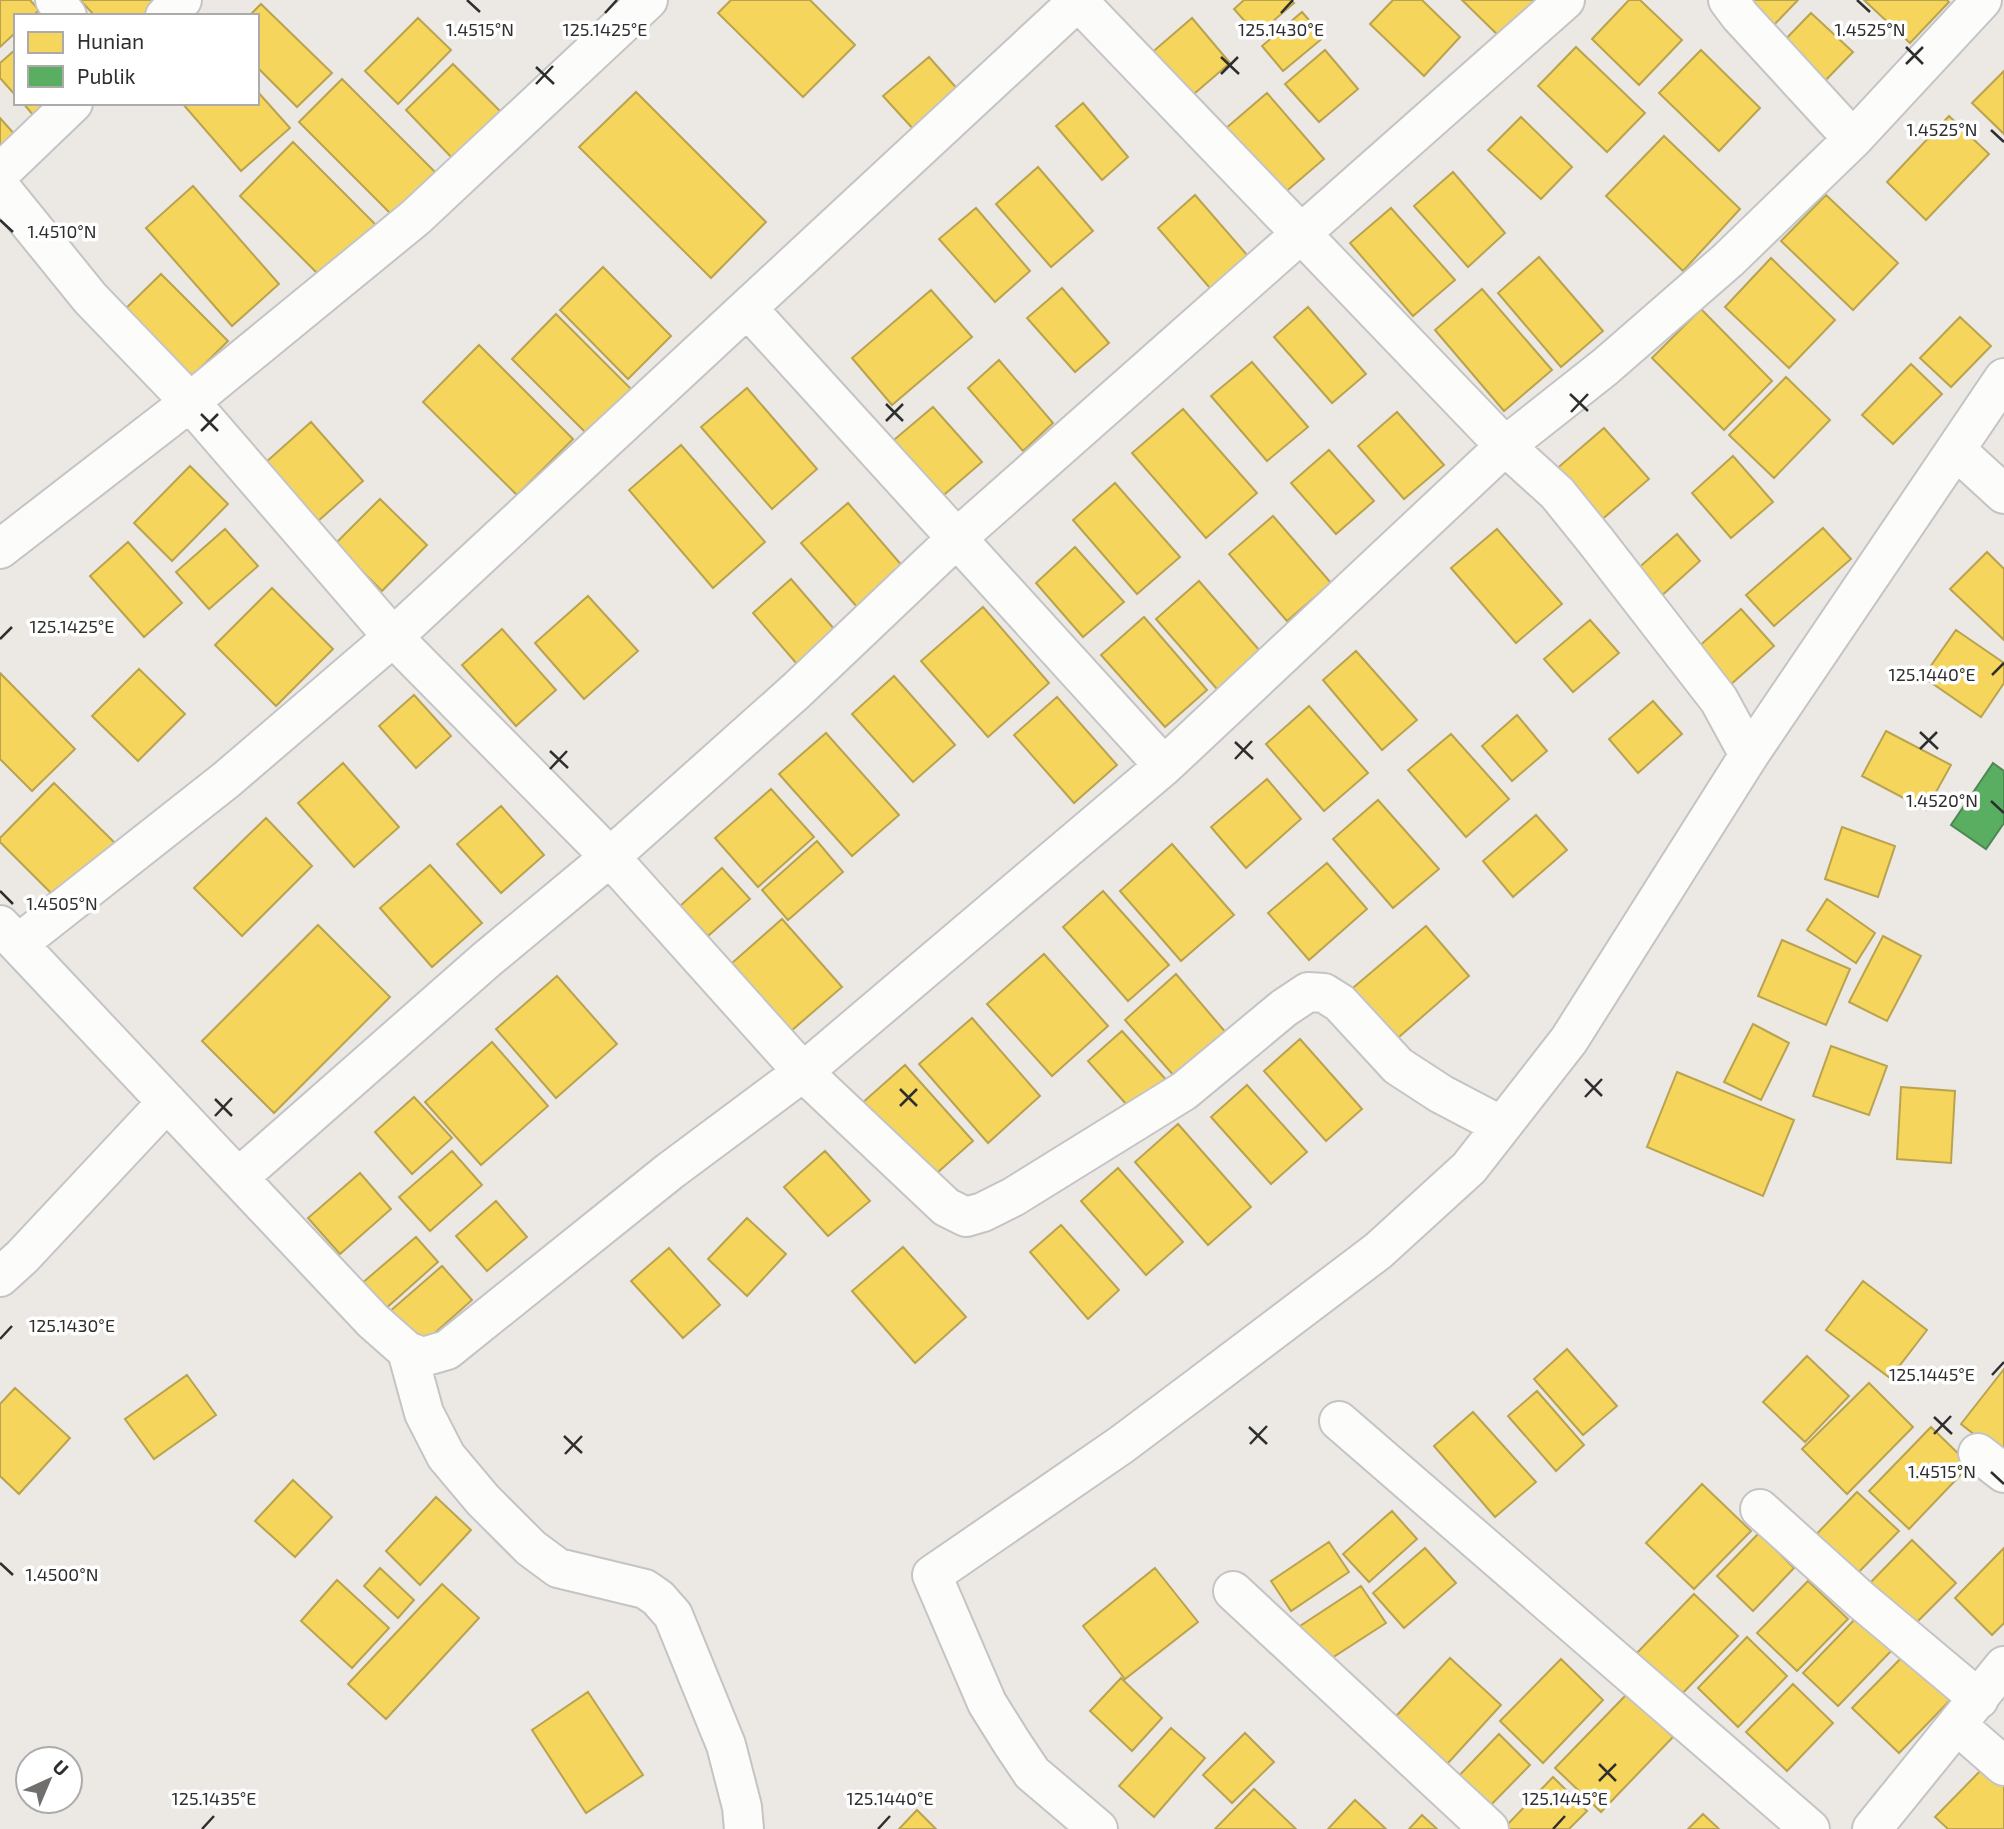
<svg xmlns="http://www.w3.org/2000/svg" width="2004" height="1829" font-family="'Exo 2',sans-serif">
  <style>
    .homes { fill: #f6d55c; stroke: #baa34e; stroke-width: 2 }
    .public { fill: #5aae61; stroke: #4d8852; stroke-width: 2 }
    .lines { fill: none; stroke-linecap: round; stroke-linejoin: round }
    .minor-casing { stroke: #c5c4c5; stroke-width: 42 }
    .minor { stroke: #fcfcfb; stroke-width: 38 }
    .ticks { fill: none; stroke: #2e2e2e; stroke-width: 2.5 }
    .ticks-label { font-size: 18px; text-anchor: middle; fill: #2e2e2e; stroke: #fff; stroke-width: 7; stroke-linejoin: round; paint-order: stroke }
  </style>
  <rect width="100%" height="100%" fill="#ece8e4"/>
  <path class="homes" d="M 0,0 L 30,0 L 39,10 L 33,16 L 16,16 L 16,32 L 0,47 Z
    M 80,0 L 163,0 L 146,16 L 95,16 Z
    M 731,0 L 810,0 L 855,45 L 803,97 L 718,13 Z
    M 1244,0 L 1290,0 L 1294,3 L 1257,35 L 1234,9 Z
    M 1393,0 L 1422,0 L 1460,37 L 1424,76 L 1370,24 Z
    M 1462,0 L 1548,0 L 1507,44 Z
    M 1629,0 L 1640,0 L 1682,40 L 1639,85 L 1592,39 Z
    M 1740,0 L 1798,0 L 1770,29 Z
    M 1864,0 L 1947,0 L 1949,2 L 1910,43 Z
    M 261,4 L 332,73 L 297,107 L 257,67 L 257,16 L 249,16 Z
    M 1302,12 L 1324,37 L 1283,71 L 1262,46 Z
    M 1811,13 L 1853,52 L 1819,87 L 1778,47 Z
    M 418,18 L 451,50 L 398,104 L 365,71 Z
    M 1192,18 L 1230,63 L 1188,99 L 1149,55 Z
    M 1576,47 L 1645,113 L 1607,152 L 1538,86 Z
    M 16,49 L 16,96 L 0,78 L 0,63 Z
    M 1325,50 L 1358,89 L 1319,122 L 1285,84 Z
    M 1701,50 L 1760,108 L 1719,151 L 1659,93 Z
    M 929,57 L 960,92 L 915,131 L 883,96 Z
    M 453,64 L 502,113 L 455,161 L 406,110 Z
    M 2004,71 L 2004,134 L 1972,103 Z
    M 342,79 L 435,172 L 392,215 L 299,122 Z
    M 257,91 L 290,128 L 241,171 L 182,103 L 257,103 Z
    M 636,92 L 766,222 L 711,278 L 579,147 Z
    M 1267,93 L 1324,159 L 1276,200 L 1218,135 Z
    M 23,103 L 46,103 L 33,115 Z
    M 1083,103 L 1128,157 L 1102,180 L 1056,126 Z
    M 1949,116 L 1989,154 L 1926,220 L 1887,182 Z
    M 1521,117 L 1572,167 L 1541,199 L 1488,150 Z
    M 0,118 L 16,136 L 0,150 Z
    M 1664,136 L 1740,209 L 1683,271 L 1606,196 Z
    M 293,142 L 377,226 L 324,280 L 240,196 Z
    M 1038,167 L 1093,231 L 1051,267 L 996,204 Z
    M 1453,172 L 1505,233 L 1468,267 L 1414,206 Z
    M 193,186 L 279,284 L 232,326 L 146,228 Z
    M 1195,195 L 1254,263 L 1216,295 L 1158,228 Z
    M 1826,195 L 1898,263 L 1853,310 L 1781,241 Z
    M 976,208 L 1030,271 L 995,302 L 939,239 Z
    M 1391,208 L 1455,280 L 1413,316 L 1350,243 Z
    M 1539,257 L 1603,331 L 1561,367 L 1498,293 Z
    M 1771,258 L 1835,320 L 1789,368 L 1725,307 Z
    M 603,267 L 671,336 L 628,379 L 560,310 Z
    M 161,274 L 228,341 L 184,384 L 116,318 Z
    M 1062,288 L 1109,343 L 1075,372 L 1027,318 Z
    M 1482,289 L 1552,370 L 1504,411 L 1435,330 Z
    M 931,290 L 972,337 L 892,405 L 852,358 Z
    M 1308,307 L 1366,374 L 1332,403 L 1274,337 Z
    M 1701,309 L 1772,381 L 1724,430 L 1652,358 Z
    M 556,314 L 632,390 L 588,435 L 512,359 Z
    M 1960,317 L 1991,346 L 1951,387 L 1920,358 Z
    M 479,345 L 573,439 L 517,495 L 423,402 Z
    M 999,360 L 1053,423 L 1023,451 L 968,388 Z
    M 1252,362 L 1308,427 L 1267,461 L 1211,396 Z
    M 1911,364 L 1942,394 L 1893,444 L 1862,415 Z
    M 1786,377 L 1830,420 L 1774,478 L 1729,435 Z
    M 747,388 L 817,469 L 772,509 L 701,427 Z
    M 933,407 L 982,462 L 931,506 L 882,450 Z
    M 1183,409 L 1257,493 L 1206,538 L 1132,453 Z
    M 1397,412 L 1444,465 L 1404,499 L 1358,446 Z
    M 311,422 L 363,481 L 308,530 L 256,471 Z
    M 1604,428 L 1649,479 L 1599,522 L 1554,471 Z
    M 681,445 L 765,542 L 713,588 L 629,490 Z
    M 1329,450 L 1374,501 L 1336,534 L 1291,483 Z
    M 1733,456 L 1773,502 L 1731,538 L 1692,493 Z
    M 190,466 L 228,504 L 172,561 L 134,523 Z
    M 1115,483 L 1180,557 L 1137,594 L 1073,520 Z
    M 380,499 L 427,545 L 382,591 L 335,544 Z
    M 848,503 L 904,568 L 858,608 L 801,543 Z
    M 1273,516 L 1331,583 L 1287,621 L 1229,554 Z
    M 1823,528 L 1851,559 L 1774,626 L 1746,595 Z
    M 225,529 L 258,566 L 209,609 L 176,572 Z
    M 1497,529 L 1562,604 L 1516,643 L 1451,568 Z
    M 1677,534 L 1700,561 L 1659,598 L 1635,571 Z
    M 128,542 L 182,603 L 144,637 L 90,576 Z
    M 1075,547 L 1124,602 L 1083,637 L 1036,583 Z
    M 1987,552 L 2004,569 L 2004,640 L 1950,589 Z
    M 791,579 L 841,637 L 803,671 L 753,613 Z
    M 1199,581 L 1267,659 L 1223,696 L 1156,619 Z
    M 272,588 L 333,649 L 276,706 L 215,645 Z
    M 588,596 L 638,651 L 584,699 L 535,643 Z
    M 983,607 L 1049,683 L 988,737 L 921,661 Z
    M 1741,609 L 1774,646 L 1729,686 L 1697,648 Z
    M 1144,617 L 1207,690 L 1165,727 L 1101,655 Z
    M 1590,620 L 1619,653 L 1573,692 L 1544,659 Z
    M 502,629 L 556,690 L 516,726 L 462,665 Z
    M 1956,630 L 2004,663 L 2004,683 L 1981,717 L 1923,677 Z
    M 1356,651 L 1417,720 L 1382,750 L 1323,680 Z
    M 139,669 L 185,714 L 138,761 L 92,716 Z
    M 0,673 L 75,749 L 32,791 L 0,759 Z
    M 894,676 L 955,745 L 913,782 L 852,714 Z
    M 414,695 L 451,736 L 416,768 L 379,726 Z
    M 1057,697 L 1117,765 L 1074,803 L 1014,735 Z
    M 1653,701 L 1682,734 L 1638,773 L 1609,739 Z
    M 1309,706 L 1368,773 L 1324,811 L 1266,744 Z
    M 1517,715 L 1547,751 L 1512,781 L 1482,746 Z
    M 1886,731 L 1951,765 L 1926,810 L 1862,776 Z
    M 826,733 L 899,815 L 852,856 L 779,774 Z
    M 1451,734 L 1509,799 L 1466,837 L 1408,770 Z
    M 343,763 L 399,827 L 354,867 L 298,803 Z
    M 1267,779 L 1301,819 L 1246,868 L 1211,827 Z
    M 54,783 L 120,848 L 63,905 L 0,842 L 0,838 Z
    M 771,789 L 814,837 L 758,887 L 715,838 Z
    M 1378,800 L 1439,869 L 1393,908 L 1333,839 Z
    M 501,806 L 544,855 L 501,893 L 457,844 Z
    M 1536,815 L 1567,850 L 1513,897 L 1483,861 Z
    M 266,818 L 312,866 L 242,936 L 194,888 Z
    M 1842,827 L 1895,846 L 1878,897 L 1825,879 Z
    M 817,841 L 843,872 L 788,920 L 762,890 Z
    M 1172,844 L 1234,915 L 1181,961 L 1120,891 Z
    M 1327,863 L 1367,909 L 1309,960 L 1268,913 Z
    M 430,865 L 482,923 L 432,967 L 380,908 Z
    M 722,868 L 750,899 L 708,936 L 680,906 Z
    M 1103,891 L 1169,965 L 1128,1001 L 1063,927 Z
    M 1827,899 L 1875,933 L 1856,963 L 1807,930 Z
    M 782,919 L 842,987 L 791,1031 L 732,963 Z
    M 318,925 L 390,997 L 274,1113 L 202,1041 Z
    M 1426,926 L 1469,976 L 1392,1043 L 1348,992 Z
    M 1883,936 L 1921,956 L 1887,1021 L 1849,1002 Z
    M 1782,940 L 1850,969 L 1826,1025 L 1758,996 Z
    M 1044,954 L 1108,1026 L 1052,1076 L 987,1004 Z
    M 1176,974 L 1233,1041 L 1182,1085 L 1125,1020 Z
    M 557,976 L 617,1044 L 556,1098 L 496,1029 Z
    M 972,1018 L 1040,1096 L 988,1143 L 919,1064 Z
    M 1753,1024 L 1789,1043 L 1761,1100 L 1724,1082 Z
    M 1122,1031 L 1169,1083 L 1134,1113 L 1088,1061 Z
    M 1300,1039 L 1362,1109 L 1326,1141 L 1264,1071 Z
    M 492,1042 L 548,1106 L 481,1165 L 425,1102 Z
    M 1831,1046 L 1887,1066 L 1869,1115 L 1813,1096 Z
    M 905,1065 L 973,1141 L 929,1180 L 861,1104 Z
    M 1677,1072 L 1794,1120 L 1763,1196 L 1647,1147 Z
    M 1247,1085 L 1307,1152 L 1271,1184 L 1211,1117 Z
    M 1901,1087 L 1955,1091 L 1951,1163 L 1897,1159 Z
    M 414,1097 L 452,1138 L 412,1174 L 375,1132 Z
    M 1178,1124 L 1251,1207 L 1208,1245 L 1135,1162 Z
    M 452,1151 L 482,1185 L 430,1231 L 399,1197 Z
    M 825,1151 L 870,1201 L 828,1236 L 784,1187 Z
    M 1118,1168 L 1183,1242 L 1146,1275 L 1081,1201 Z
    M 360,1173 L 391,1209 L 340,1254 L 308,1218 Z
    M 496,1201 L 527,1237 L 487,1271 L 456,1236 Z
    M 747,1218 L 786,1254 L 747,1296 L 708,1259 Z
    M 1061,1225 L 1119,1290 L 1088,1319 L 1030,1252 Z
    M 416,1237 L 438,1262 L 384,1310 L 361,1284 Z
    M 903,1247 L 966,1317 L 915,1363 L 852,1291 Z
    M 669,1248 L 720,1305 L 683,1338 L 631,1281 Z
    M 442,1266 L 472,1300 L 420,1346 L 389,1312 Z
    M 1863,1281 L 1927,1330 L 1890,1378 L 1826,1330 Z
    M 1567,1349 L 1617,1406 L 1583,1435 L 1534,1379 Z
    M 1807,1356 L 1849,1396 L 1805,1442 L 1763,1402 Z
    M 2004,1369 L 2004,1458 L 1961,1424 Z
    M 187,1375 L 216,1415 L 154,1459 L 125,1419 Z
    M 1869,1383 L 1913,1427 L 1847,1494 L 1802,1449 Z
    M 15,1388 L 70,1438 L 19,1494 L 0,1476 L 0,1404 Z
    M 1537,1391 L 1584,1445 L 1556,1471 L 1508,1416 Z
    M 1473,1412 L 1536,1482 L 1495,1517 L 1434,1446 Z
    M 1931,1427 L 1970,1465 L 1909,1529 L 1869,1491 Z
    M 293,1480 L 332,1517 L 295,1557 L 255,1521 Z
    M 1702,1484 L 1751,1531 L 1694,1589 L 1646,1543 Z
    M 1857,1492 L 1899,1531 L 1848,1583 L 1807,1544 Z
    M 436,1497 L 471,1530 L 420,1585 L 386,1551 Z
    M 1392,1511 L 1417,1539 L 1369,1582 L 1343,1554 Z
    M 1759,1533 L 1794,1568 L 1753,1611 L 1717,1576 Z
    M 1912,1540 L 1956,1583 L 1911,1628 L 1867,1586 Z
    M 1329,1542 L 1349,1572 L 1291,1611 L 1271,1581 Z
    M 1425,1548 L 1456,1583 L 1404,1628 L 1373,1593 Z
    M 2004,1548 L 2004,1623 L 1992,1635 L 1955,1598 Z
    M 380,1568 L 414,1600 L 398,1618 L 364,1586 Z
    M 1155,1568 L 1198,1622 L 1125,1679 L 1083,1626 Z
    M 337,1580 L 389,1628 L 352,1668 L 301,1621 Z
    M 1808,1581 L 1848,1619 L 1797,1671 L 1757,1633 Z
    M 442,1584 L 479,1618 L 386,1719 L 348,1684 Z
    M 1361,1586 L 1386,1623 L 1324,1663 L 1300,1626 Z
    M 1694,1594 L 1738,1636 L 1675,1701 L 1631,1659 Z
    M 1858,1616 L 1893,1649 L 1838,1706 L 1803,1673 Z
    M 1747,1637 L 1787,1676 L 1738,1727 L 1698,1688 Z
    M 1911,1648 L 1957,1693 L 1899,1753 L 1852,1708 Z
    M 1450,1658 L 1501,1705 L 1438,1774 L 1387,1726 Z
    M 1561,1659 L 1603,1700 L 1543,1763 L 1500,1721 Z
    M 1121,1678 L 1162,1718 L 1132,1751 L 1090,1711 Z
    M 1793,1684 L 1833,1723 L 1787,1771 L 1746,1732 Z
    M 588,1692 L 643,1775 L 586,1813 L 532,1730 Z
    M 1627,1694 L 1673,1737 L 1601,1812 L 1555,1768 Z
    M 1171,1728 L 1205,1758 L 1154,1817 L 1119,1786 Z
    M 1245,1733 L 1274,1762 L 1232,1803 L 1203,1775 Z
    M 1499,1734 L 1530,1765 L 1483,1813 L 1452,1783 Z
    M 1988,1763 L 2004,1779 L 2004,1829 L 1948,1829 L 1935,1817 Z
    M 1553,1777 L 1587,1811 L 1569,1829 L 1509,1829 L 1506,1826 Z
    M 1254,1789 L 1296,1829 L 1215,1829 Z
    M 1355,1800 L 1386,1829 L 1328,1829 Z
    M 917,1810 L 936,1829 L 899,1829 Z
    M 1703,1814 L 1719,1829 L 1688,1829 Z
    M 1422,1815 L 1437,1829 L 1409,1829 Z"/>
  <path class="public" d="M 1993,763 L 2004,771 L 2004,823 L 1986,849 L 1951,825 Z"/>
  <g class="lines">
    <g class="minor-casing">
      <path id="minor" d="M 55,0 L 67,16
        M 1077,0 L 1505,446 L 1557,493 L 1595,540 L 1719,700 L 1749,755
        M 1728,0 L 1740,16 L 1853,139
        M 165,16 L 182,0
        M 0,173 L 73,103
        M 0,187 L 90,298 L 190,402 L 393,637 L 610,857 L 803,1072 L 946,1207 L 966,1217 L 983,1212 L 1013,1197 L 1184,1091 L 1284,1008 L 1308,992 L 1324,993 L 1340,1003 L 1398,1066 L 1441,1094 L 1502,1126
        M 748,309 L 1164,766
        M 1956,450 L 2004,494
        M 0,549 L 190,402 L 416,217 L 648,0
        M 0,925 L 373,1321 L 407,1351 L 423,1357 L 447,1350 L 670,1171 L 803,1072 L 1164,766 L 1505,446 L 1605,367 L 1728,260 L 1853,139 L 1982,0
        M 18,944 L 226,780 L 393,637 L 1079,0
        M 238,1178 L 486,960 L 610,857 L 796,691 L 957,538 L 1565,0
        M 0,1277 L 22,1257 L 167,1102
        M 407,1351 L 424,1413 L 446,1456 L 483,1500 L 531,1548 L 558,1568 L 645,1589 L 658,1598 L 673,1615 L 726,1745 L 742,1807 L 744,1829
        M 1339,1421 L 1810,1829
        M 1978,1453 L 2004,1473
        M 1760,1509 L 1861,1600 L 1979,1699
        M 1233,1591 L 1489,1829
        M 1957,1725 L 2004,1766
        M 1098,1829 L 1032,1773 L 1012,1743 L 987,1703 L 932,1575 L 1121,1445 L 1193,1391 L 1378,1251 L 1469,1168 L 1569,1040 L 1749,755 L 2004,378
        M 1872,1829 L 2004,1666"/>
    </g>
    <use href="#minor" class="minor"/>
  </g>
  <path class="ticks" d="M 467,0 L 480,12M 1857,0 L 1870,12M 605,13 L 617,0M 1281,13 L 1293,0M 1906,47 L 1923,64M 1221,57 L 1239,74M 1906,64 L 1923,47M 536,67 L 554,84M 1221,74 L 1238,57M 536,84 L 553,66M 1991,130 L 2004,142M 0,220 L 13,232M 1570,394 L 1588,411M 886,404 L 903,421M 1571,412 L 1588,394M 201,414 L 218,431M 886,421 L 903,404M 201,431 L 218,414M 0,639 L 12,627M 1992,675 L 2004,663M 1920,732 L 1938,749M 1235,742 L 1253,759M 1920,749 L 1937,732M 550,751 L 568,768M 1235,759 L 1252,741M 550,769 L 567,751M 1991,801 L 2004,813M 0,891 L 13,904M 1585,1079 L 1602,1096M 900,1089 L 917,1106M 1585,1097 L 1602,1079M 215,1099 L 232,1116M 900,1106 L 917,1089M 215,1116 L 232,1098M 0,1339 L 12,1326M 1992,1375 L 2004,1362M 1934,1417 L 1952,1434M 1249,1427 L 1267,1444M 1934,1434 L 1951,1416M 564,1436 L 582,1453M 1250,1444 L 1267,1426M 565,1454 L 582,1436M 1991,1472 L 2004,1484M 0,1563 L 13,1575M 1599,1764 L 1616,1781M 1599,1781 L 1616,1764M 202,1829 L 214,1816M 878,1829 L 890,1816M 1553,1829 L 1565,1816"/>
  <g class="ticks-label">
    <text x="480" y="36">1.4515°N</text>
    <text x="1870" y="36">1.4525°N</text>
    <text x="605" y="36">125.1425°E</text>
    <text x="1281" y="36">125.1430°E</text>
    <text x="1942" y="136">1.4525°N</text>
    <text x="62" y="238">1.4510°N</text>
    <text x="72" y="633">125.1425°E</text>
    <text x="1932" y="681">125.1440°E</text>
    <text x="1942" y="807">1.4520°N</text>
    <text x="62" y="910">1.4505°N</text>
    <text x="72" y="1332">125.1430°E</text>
    <text x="1932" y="1381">125.1445°E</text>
    <text x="1942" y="1478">1.4515°N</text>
    <text x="62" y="1581">1.4500°N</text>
    <text x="214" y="1805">125.1435°E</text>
    <text x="890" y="1805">125.1440°E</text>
    <text x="1565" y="1805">125.1445°E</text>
  </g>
  <rect x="14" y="14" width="245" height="91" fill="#ffffff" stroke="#ababab" stroke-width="2"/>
  <rect x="28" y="32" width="35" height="21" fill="#f6d55c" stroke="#ababab" stroke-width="2"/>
  <text x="77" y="49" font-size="21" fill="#2e2e2e">Hunian</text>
  <rect x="28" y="66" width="35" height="21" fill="#5aae61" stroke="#ababab" stroke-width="2"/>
  <text x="77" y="84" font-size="21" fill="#2e2e2e">Publik</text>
  <g transform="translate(49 1780) rotate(44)"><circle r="33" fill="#ffffff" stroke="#ababab" stroke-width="2"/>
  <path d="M0-5L12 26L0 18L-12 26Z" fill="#706f6e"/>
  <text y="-10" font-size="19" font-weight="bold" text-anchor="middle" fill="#2e2e2e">U</text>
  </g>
</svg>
